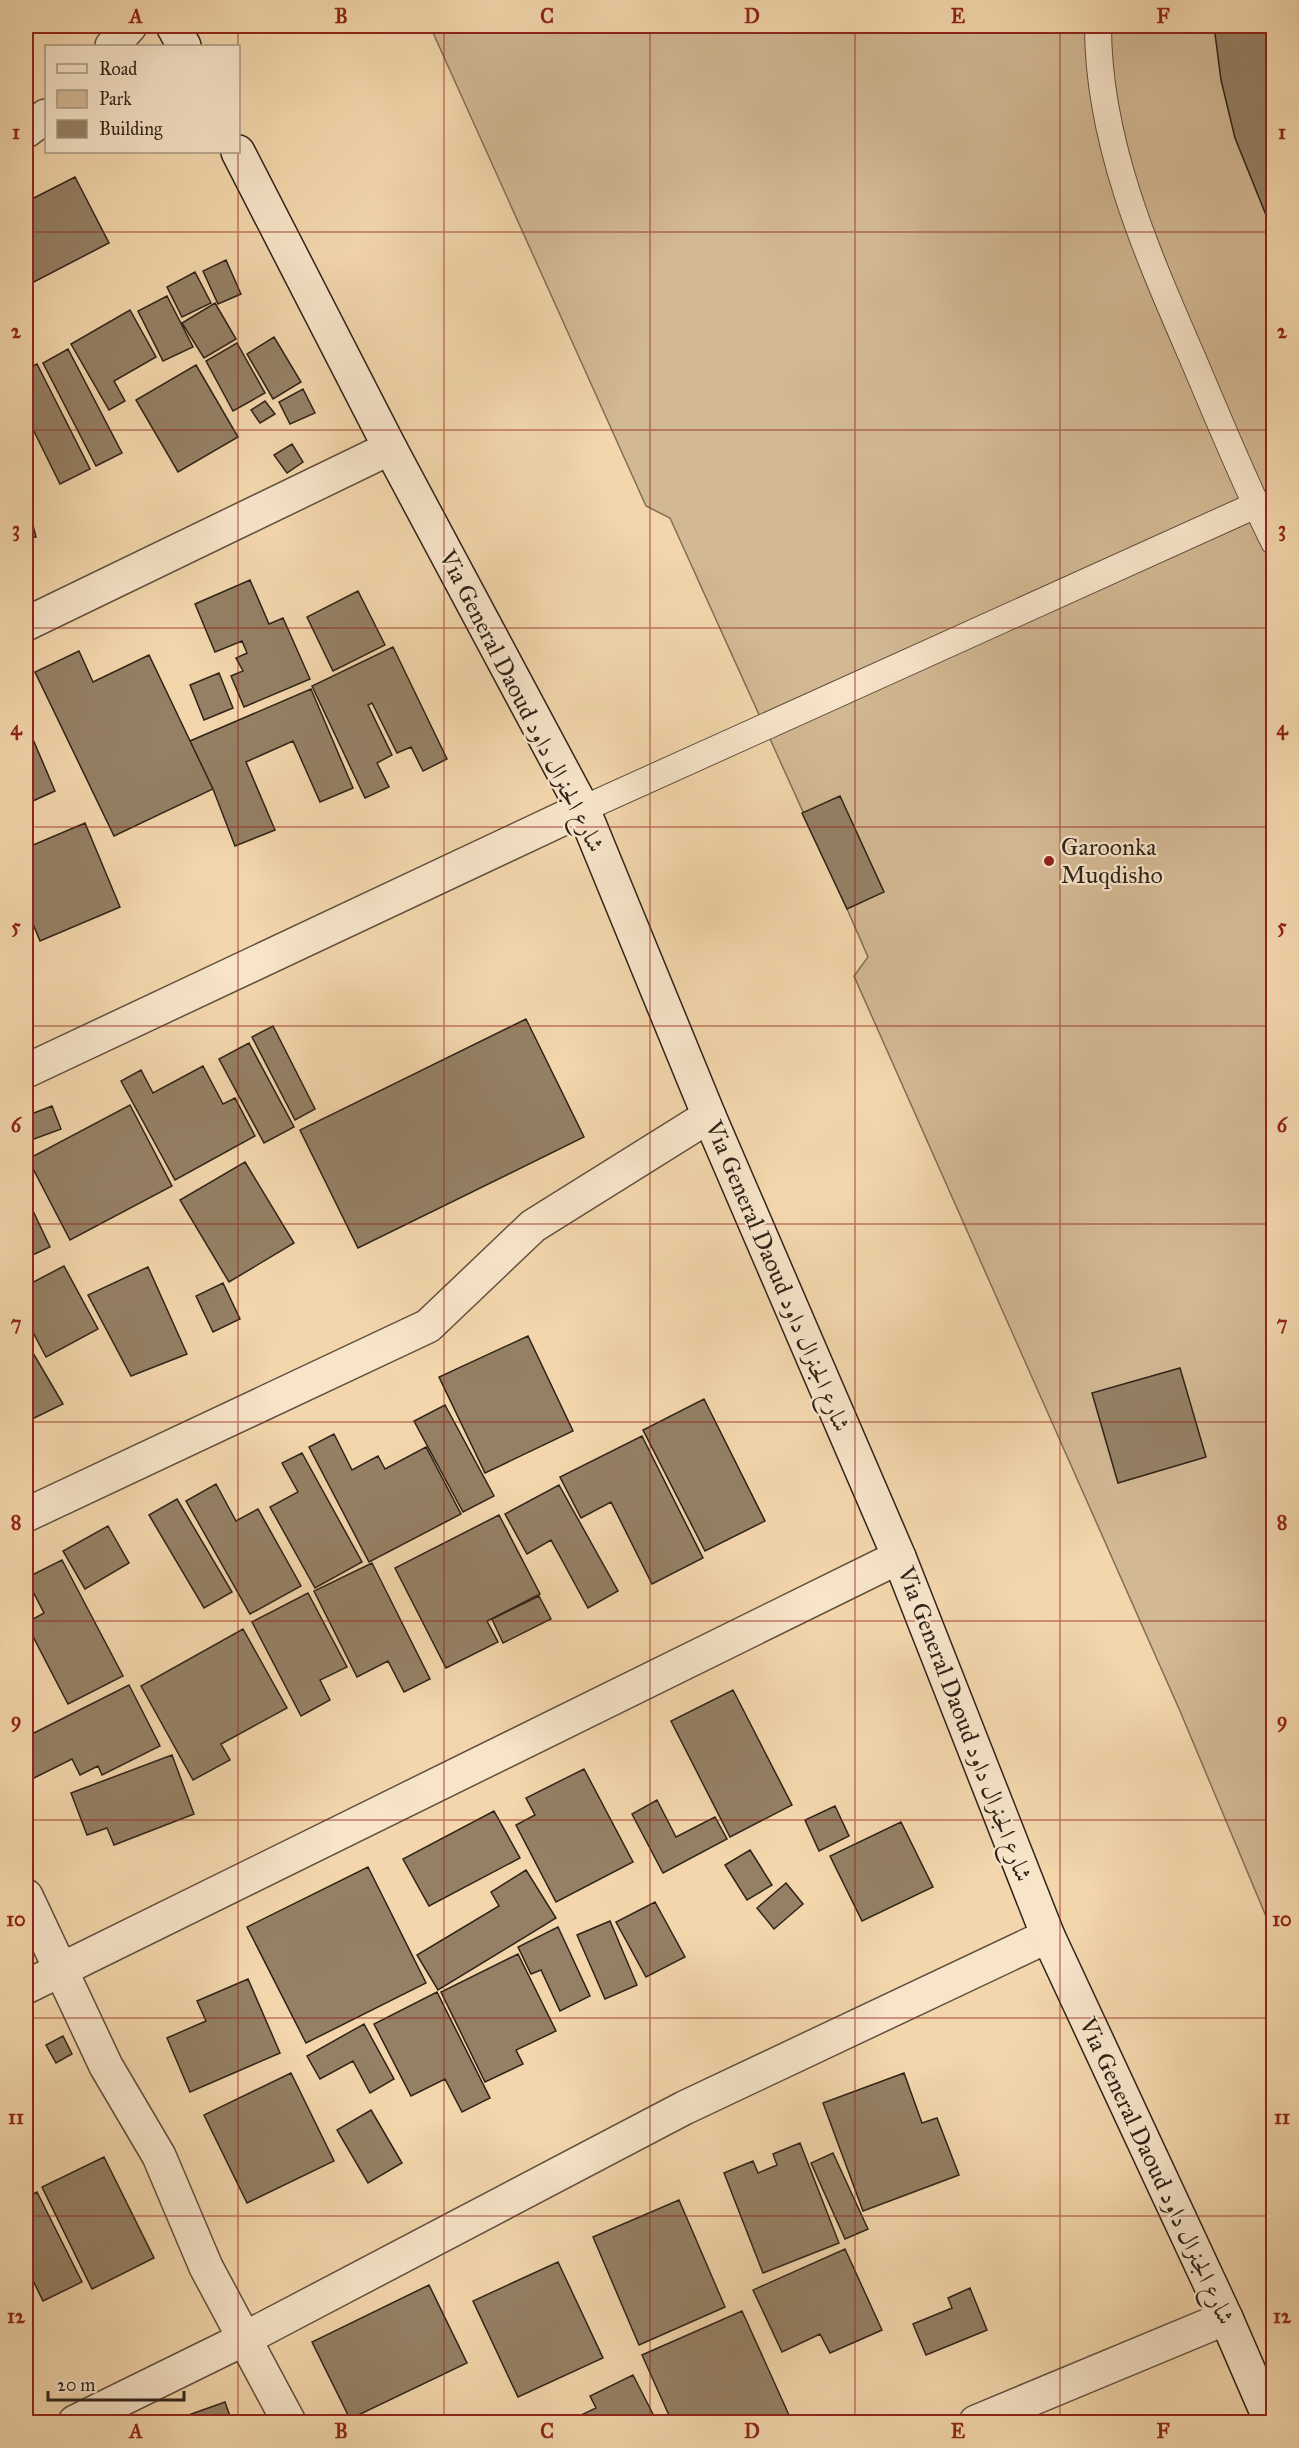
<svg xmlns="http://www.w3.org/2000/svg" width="1299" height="2448" font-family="'IM FELL Great Primer',Amiri,serif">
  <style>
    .green { fill: #d2b893; stroke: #806e56; stroke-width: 1.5 }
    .building { fill: #958065; stroke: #2f2319; stroke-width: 1.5 }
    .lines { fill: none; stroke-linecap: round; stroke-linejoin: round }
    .lane-casing { stroke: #60503e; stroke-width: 28 }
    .street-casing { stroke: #60503e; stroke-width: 36 }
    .secondary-casing { stroke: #2f2319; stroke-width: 36 }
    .lane { stroke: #f7e4c9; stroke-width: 26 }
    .street { stroke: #f7e4c9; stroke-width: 33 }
    .secondary { stroke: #f7e4c9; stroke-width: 33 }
    .grid { fill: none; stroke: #8f2418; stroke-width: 1.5; stroke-opacity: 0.55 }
    .poi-dot { fill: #8f2418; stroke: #f7e4c9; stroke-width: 2 }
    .labels { text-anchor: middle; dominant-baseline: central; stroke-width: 4.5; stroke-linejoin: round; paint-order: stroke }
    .street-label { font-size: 24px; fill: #2f2319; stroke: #f7e4c9 }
    .poi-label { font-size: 24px; fill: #2f2319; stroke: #f7e4c9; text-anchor: start }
    .neatline { fill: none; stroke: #8f2418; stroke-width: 2 }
    .grid-label { font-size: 20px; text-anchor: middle; font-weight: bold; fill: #8f2418 }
  </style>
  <rect width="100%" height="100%" fill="#f3d6ac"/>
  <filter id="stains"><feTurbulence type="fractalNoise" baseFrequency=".00333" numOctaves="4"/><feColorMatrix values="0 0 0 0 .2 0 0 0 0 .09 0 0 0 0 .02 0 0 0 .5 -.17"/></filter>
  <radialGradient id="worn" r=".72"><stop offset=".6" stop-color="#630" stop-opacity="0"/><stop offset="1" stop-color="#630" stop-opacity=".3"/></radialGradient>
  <path class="green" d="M 430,26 L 1273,26 L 1273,1933 L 1180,1711 L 854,976 L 868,957 L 847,909 L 670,518 L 646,506 Z"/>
  <path class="building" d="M 1214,26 L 1274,26 L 1274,235 L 1235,138 L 1221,80 Z
    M 75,177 L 109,243 L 26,286 L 26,202 Z
    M 226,260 L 241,294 L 218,304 L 203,271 Z
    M 195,272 L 211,303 L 182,317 L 167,287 Z
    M 167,296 L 193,347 L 163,361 L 138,311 Z
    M 215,303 L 236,339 L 204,358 L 182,323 Z
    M 130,310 L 156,357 L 114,381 L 125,401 L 109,410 L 71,344 Z
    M 274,337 L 301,382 L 273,399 L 247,354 Z
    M 237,343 L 265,393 L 233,411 L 206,361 Z
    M 68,349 L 122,453 L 96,466 L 43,363 Z
    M 37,364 L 90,469 L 60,484 L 26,415 L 26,369 Z
    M 196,365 L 238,437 L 178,472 L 136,400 Z
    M 303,389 L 315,413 L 290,424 L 279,402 Z
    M 265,401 L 275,414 L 260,423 L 251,410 Z
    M 292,444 L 303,462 L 287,473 L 274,455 Z
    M 31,518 L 36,537 L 26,539 L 26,519 Z
    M 250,580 L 269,624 L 283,618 L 310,679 L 244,707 L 231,676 L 243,671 L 236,658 L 247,653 L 242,641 L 215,652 L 195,604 Z
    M 358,591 L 385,645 L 333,671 L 307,617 Z
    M 393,647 L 447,759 L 423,771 L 411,747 L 397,753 L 372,703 L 368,705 L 392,755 L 377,763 L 389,787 L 365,798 L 312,686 Z
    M 79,651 L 93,682 L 149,655 L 213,789 L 114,836 L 35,672 Z
    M 219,673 L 233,708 L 204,720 L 190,685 Z
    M 311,689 L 353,788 L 320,802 L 293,741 L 246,762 L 275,830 L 235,846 L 213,789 L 190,741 Z
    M 26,723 L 55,791 L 26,804 Z
    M 840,796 L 884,892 L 847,909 L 802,813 Z
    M 85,823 L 120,907 L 40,941 L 26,907 L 26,848 Z
    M 526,1019 L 584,1137 L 358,1248 L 300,1130 Z
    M 273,1026 L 315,1109 L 295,1120 L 252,1037 Z
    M 249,1043 L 294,1127 L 264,1143 L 219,1059 Z
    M 203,1066 L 223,1104 L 235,1098 L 255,1136 L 175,1180 L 121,1081 L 141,1070 L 153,1093 Z
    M 130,1105 L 172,1186 L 70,1240 L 28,1159 Z
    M 52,1106 L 61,1129 L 26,1142 L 26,1116 Z
    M 245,1162 L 294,1243 L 229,1282 L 180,1200 Z
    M 26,1196 L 50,1247 L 26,1258 Z
    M 64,1266 L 98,1329 L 46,1357 L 26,1319 L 26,1286 Z
    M 148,1267 L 187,1354 L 131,1376 L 88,1295 Z
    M 223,1283 L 240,1319 L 213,1332 L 196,1296 Z
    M 528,1336 L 573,1431 L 485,1473 L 439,1377 Z
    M 26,1341 L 63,1404 L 26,1422 Z
    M 1180,1368 L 1206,1457 L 1118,1483 L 1092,1393 Z
    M 704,1399 L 765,1521 L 705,1551 L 643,1430 Z
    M 445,1405 L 494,1496 L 463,1512 L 414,1421 Z
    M 334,1434 L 352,1470 L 378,1456 L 385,1469 L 426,1447 L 461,1514 L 369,1562 L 309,1447 Z
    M 642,1436 L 703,1558 L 652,1584 L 611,1502 L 581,1518 L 560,1477 Z
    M 302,1453 L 362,1562 L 315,1588 L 270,1507 L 298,1492 L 282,1463 Z
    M 216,1484 L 236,1521 L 258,1509 L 301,1586 L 250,1614 L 186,1501 Z
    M 559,1485 L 618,1591 L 588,1608 L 551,1540 L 527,1554 L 505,1514 Z
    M 177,1499 L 232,1592 L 204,1608 L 149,1515 Z
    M 499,1515 L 540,1594 L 487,1621 L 498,1642 L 446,1668 L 395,1568 Z
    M 108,1526 L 129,1563 L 85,1589 L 63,1551 Z
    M 62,1560 L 123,1676 L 68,1704 L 26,1623 L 44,1613 L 26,1578 Z
    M 372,1563 L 430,1679 L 404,1692 L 388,1661 L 357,1677 L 314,1591 Z
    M 308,1593 L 347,1667 L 320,1680 L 330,1700 L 301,1716 L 252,1622 Z
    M 539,1596 L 551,1619 L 503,1643 L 492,1619 Z
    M 243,1629 L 287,1708 L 221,1744 L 230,1760 L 193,1780 L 141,1686 Z
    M 129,1685 L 160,1746 L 102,1775 L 98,1766 L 80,1775 L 72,1759 L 28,1781 L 26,1775 L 26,1737 Z
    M 733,1690 L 792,1805 L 730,1837 L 671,1721 Z
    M 172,1755 L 194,1814 L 114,1845 L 107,1828 L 87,1835 L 71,1793 Z
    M 584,1769 L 633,1862 L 556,1902 L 516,1825 L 535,1815 L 526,1798 Z
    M 657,1800 L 676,1837 L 715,1817 L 727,1839 L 663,1873 L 632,1814 Z
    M 835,1806 L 849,1836 L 819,1851 L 805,1820 Z
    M 494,1811 L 520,1858 L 429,1906 L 403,1859 Z
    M 901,1822 L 933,1887 L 862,1921 L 830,1856 Z
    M 750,1850 L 772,1885 L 747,1900 L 725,1865 Z
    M 368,1867 L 426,1983 L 306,2043 L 247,1927 Z
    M 526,1870 L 556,1918 L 438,1990 L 417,1955 L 499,1906 L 491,1892 Z
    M 786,1883 L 803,1904 L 774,1929 L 757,1908 Z
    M 655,1902 L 685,1957 L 646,1977 L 616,1922 Z
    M 610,1921 L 637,1985 L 605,1999 L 577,1935 Z
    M 558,1927 L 590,1996 L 560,2011 L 541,1970 L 531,1974 L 518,1947 Z
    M 518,1954 L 556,2031 L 516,2050 L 523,2064 L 485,2082 L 441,1992 Z
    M 248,1979 L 280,2053 L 190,2092 L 167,2038 L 206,2021 L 197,2001 Z
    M 437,1992 L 490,2098 L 462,2112 L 445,2079 L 411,2096 L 374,2024 Z
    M 364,2024 L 394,2079 L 370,2093 L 353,2061 L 320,2079 L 307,2056 Z
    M 63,2036 L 72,2054 L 56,2063 L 46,2045 Z
    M 291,2073 L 334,2161 L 247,2203 L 204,2115 Z
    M 904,2073 L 922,2123 L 937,2118 L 959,2175 L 863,2211 L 823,2103 Z
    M 371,2110 L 402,2163 L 368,2183 L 337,2130 Z
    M 800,2143 L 839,2243 L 763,2273 L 724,2173 L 753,2161 L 758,2173 L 777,2165 L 773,2154 Z
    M 833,2153 L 868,2229 L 845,2239 L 811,2163 Z
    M 104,2157 L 154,2258 L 92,2289 L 42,2187 Z
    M 37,2192 L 82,2282 L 43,2301 L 26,2266 L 26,2198 Z
    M 679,2200 L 725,2307 L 639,2345 L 593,2237 Z
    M 845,2249 L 882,2330 L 830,2353 L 820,2334 L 782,2352 L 753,2290 Z
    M 558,2262 L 603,2358 L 518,2397 L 473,2301 Z
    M 429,2285 L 467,2363 L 350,2419 L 312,2342 Z
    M 970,2288 L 987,2330 L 926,2355 L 913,2324 L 952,2308 L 948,2298 Z
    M 742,2311 L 789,2415 L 773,2422 L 672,2422 L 642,2355 Z
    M 633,2375 L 657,2422 L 582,2422 L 579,2416 L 596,2408 L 590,2396 Z
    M 225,2402 L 232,2422 L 169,2422 Z"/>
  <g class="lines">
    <g class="lane-casing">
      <path id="lane" d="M 1098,26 C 1098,143 1147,253 1193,359 C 1219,420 1244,482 1274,542
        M 583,809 L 1256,505"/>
    </g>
    <g class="street-casing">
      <path id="street" d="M 112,46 L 130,26
        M 26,131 L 46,116
        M 26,624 L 390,448
        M 26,1071 L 583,809
        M 26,1515 L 428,1326 L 533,1226 L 709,1116
        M 26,1896 L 106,2066 L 159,2156 L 206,2267 L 289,2422
        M 26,1987 L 899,1557
        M 75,2422 L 244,2339 L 684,2108 L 1048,1936
        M 976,2422 L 1226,2318"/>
    </g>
    <g class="secondary-casing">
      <path id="secondary" d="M 173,26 L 184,46
        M 238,152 L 390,448 L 583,809 L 709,1116 L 899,1557 L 1048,1936 L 1226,2318 L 1271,2422"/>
    </g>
    <use href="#lane" class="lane"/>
    <use href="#street" class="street"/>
    <use href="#secondary" class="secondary"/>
  </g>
  <path class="grid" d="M 238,26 L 238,46M 444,26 L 444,2422M 650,26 L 650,2422M 855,26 L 855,2422M 1060,26 L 1060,2422M 238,46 L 238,152M 238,152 L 238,2422M 26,232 L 1274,232M 26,430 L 1274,430M 26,628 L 1274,628M 26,827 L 1274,827M 26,1026 L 1274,1026M 26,1224 L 1274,1224M 26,1422 L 1274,1422M 26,1621 L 1274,1621M 26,1820 L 1274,1820M 26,2018 L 1274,2018M 26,2216 L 1274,2216"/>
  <circle class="poi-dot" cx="1049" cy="861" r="6"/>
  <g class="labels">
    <g class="street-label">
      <text transform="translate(522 701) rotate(63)">Via General Daoud شارع الجنرال داود</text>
      <text transform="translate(778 1276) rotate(67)">Via General Daoud شارع الجنرال داود</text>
      <text transform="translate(965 1724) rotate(69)">Via General Daoud شارع الجنرال داود</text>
      <text transform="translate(1157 2171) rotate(65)">Via General Daoud شارع الجنرال داود</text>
    </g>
    <g class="poi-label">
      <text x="1061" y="847">Garoonka<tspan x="1061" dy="28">Muqdisho</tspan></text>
    </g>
  </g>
  <rect width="1299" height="2448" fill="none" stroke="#f3d6ac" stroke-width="66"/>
  <rect x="45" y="45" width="195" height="108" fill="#f7e4c9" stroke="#a79783" stroke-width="1.5"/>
  <rect x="57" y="64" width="30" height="9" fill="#f7e4c9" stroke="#a79783" stroke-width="1.5"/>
  <text x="99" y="75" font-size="18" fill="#2f2319">Road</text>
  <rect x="57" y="90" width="30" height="18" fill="#d2b893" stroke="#a79783" stroke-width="1.5"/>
  <text x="99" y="105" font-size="18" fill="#2f2319">Park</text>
  <rect x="57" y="120" width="30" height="18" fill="#958065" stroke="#a79783" stroke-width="1.5"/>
  <text x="99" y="135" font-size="18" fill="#2f2319">Building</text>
  <path d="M48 2391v9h136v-9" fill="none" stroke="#2f2319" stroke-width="3"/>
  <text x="57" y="2391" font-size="18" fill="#2f2319" stroke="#f7e4c9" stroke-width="4.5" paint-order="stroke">20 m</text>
  <rect x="33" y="33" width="1233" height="2382" class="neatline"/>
  <g class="grid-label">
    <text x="136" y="23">A</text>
    <text x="341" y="23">B</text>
    <text x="547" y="23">C</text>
    <text x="752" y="23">D</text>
    <text x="958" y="23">E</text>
    <text x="1163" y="23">F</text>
    <text x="16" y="139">1</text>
    <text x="1282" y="139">1</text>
    <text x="16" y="338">2</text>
    <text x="1282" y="338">2</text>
    <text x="16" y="536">3</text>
    <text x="1282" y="536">3</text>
    <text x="16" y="735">4</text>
    <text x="1282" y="735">4</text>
    <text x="16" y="933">5</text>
    <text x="1282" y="933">5</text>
    <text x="16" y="1132">6</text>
    <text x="1282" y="1132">6</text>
    <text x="16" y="1330">7</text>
    <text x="1282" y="1330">7</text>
    <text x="16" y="1529">8</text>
    <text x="1282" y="1529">8</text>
    <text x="16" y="1727">9</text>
    <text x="1282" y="1727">9</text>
    <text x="16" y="1926">10</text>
    <text x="1282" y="1926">10</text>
    <text x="16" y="2124">11</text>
    <text x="1282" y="2124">11</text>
    <text x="16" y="2323">12</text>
    <text x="1282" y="2323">12</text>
    <text x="136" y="2438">A</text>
    <text x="341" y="2438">B</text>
    <text x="547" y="2438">C</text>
    <text x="752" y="2438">D</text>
    <text x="958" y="2438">E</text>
    <text x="1163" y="2438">F</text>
  </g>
  <rect width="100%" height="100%" filter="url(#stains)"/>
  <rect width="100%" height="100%" fill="url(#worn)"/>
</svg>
